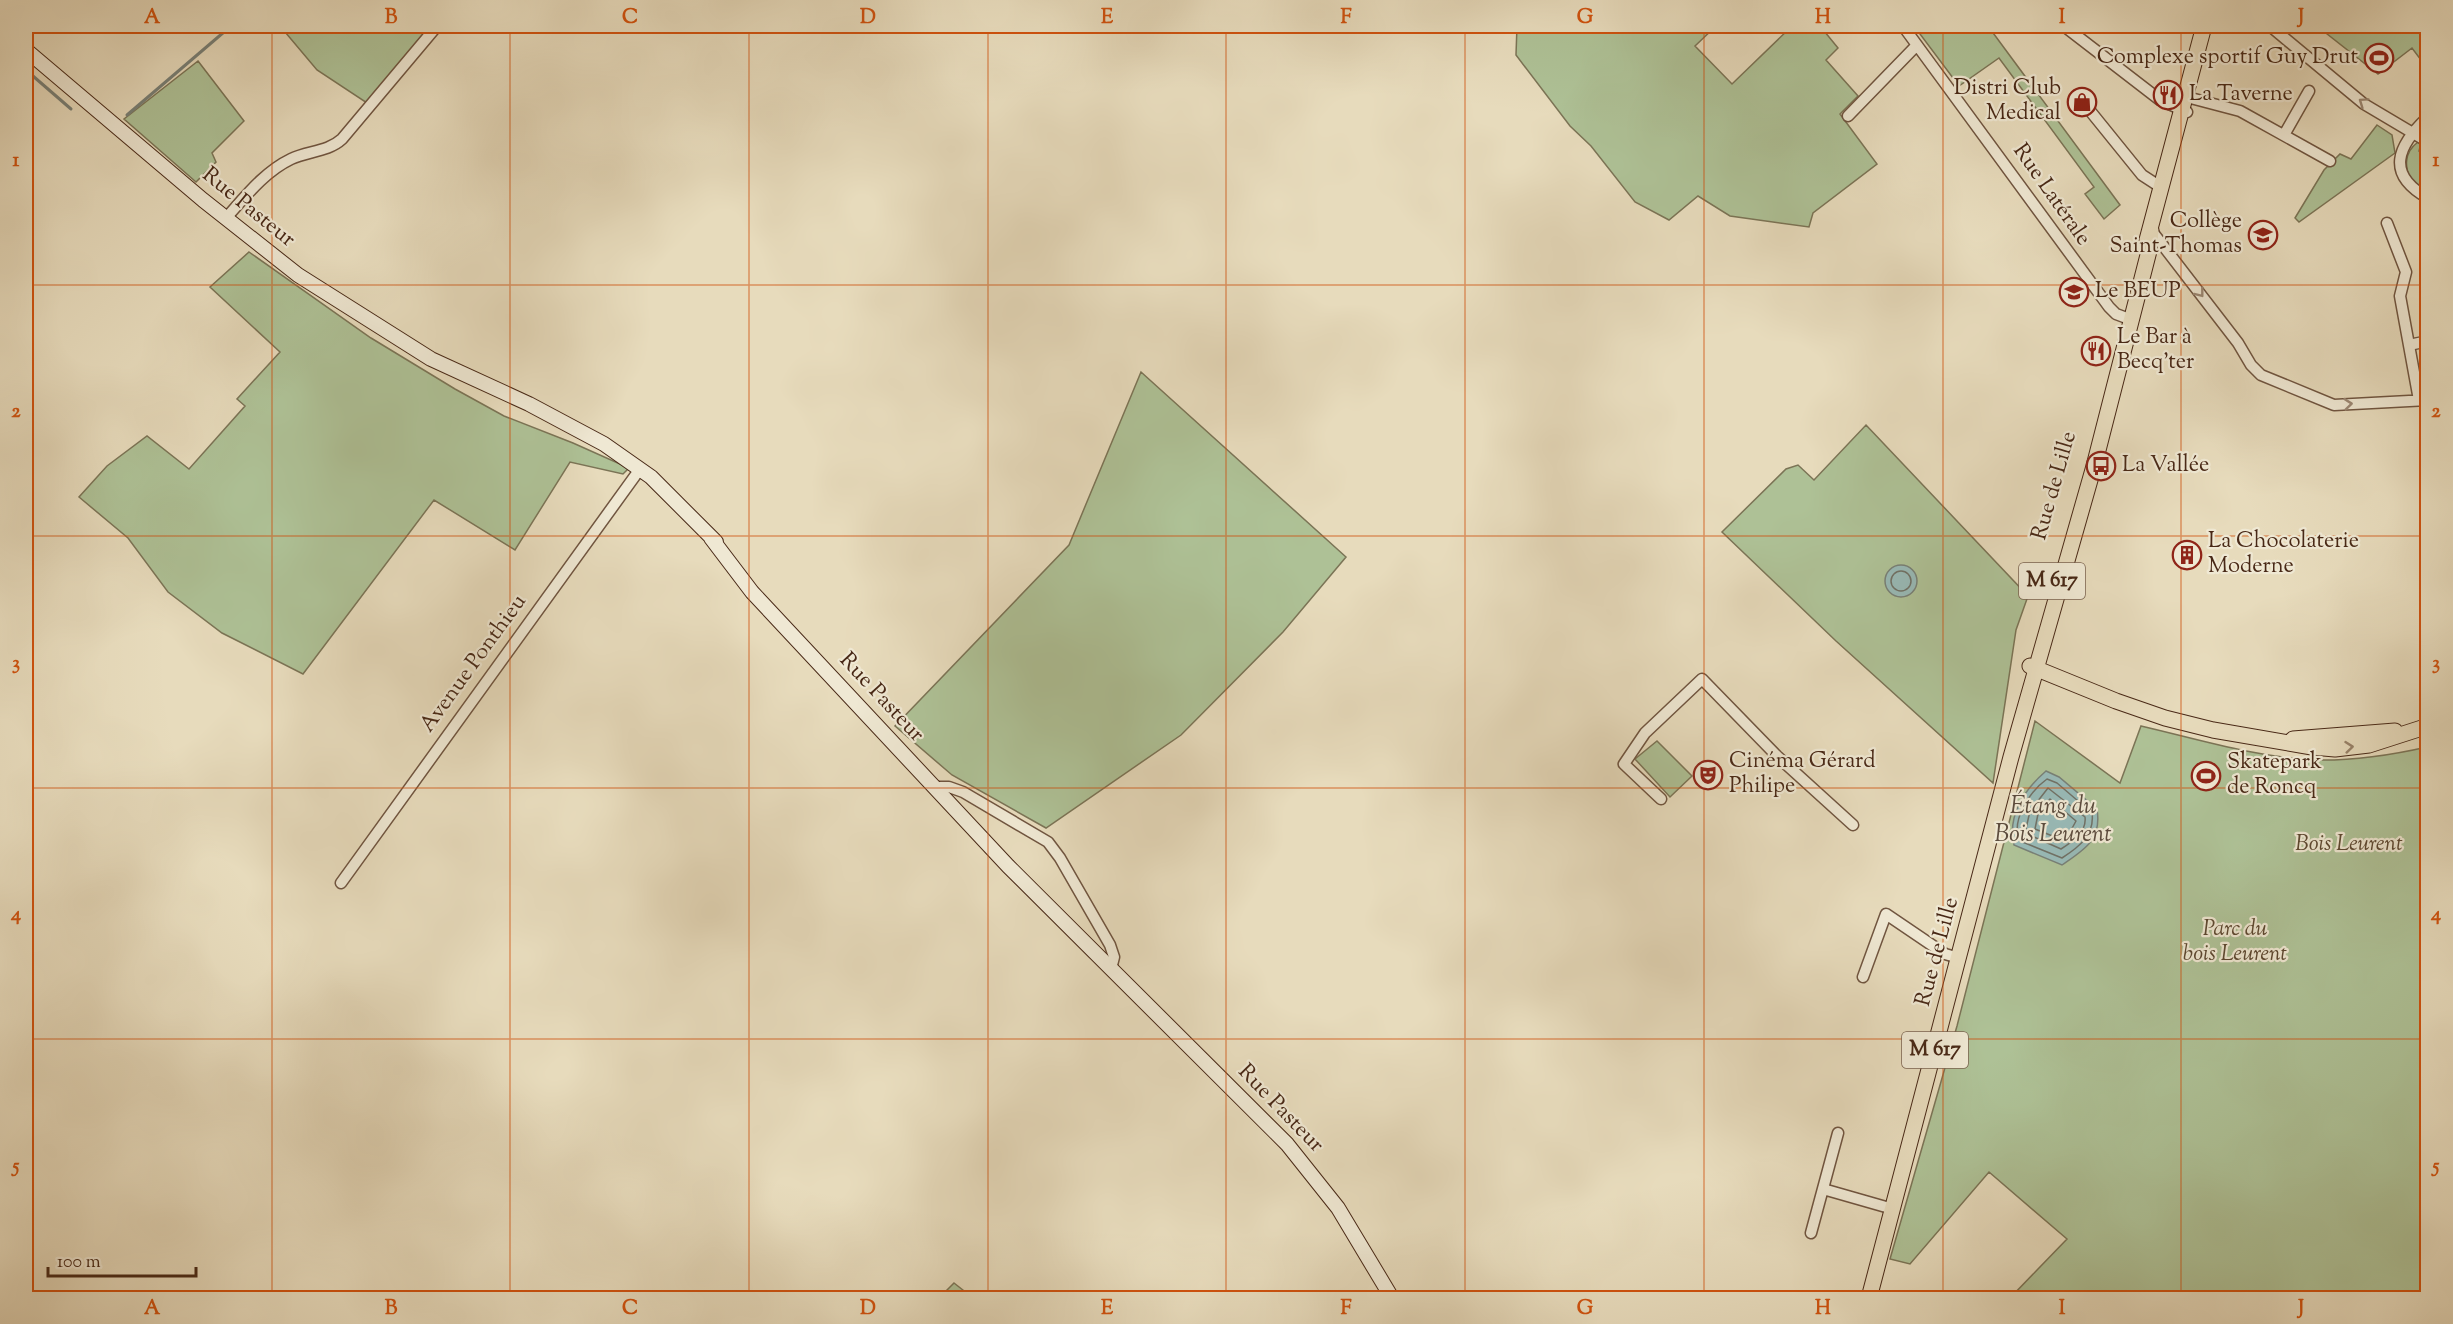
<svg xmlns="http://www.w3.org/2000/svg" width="2453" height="1324" font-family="'Sorts Mill Goudy',serif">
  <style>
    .green { fill: #aec196; stroke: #7b7456; stroke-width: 1.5 }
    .water { fill: #98bab7; stroke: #788077; stroke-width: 1.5 }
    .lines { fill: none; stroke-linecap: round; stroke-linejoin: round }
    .shore { stroke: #707166; stroke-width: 1.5 }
    .stream { stroke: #788077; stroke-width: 3 }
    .minor-casing { stroke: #705540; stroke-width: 13 }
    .secondary-casing { stroke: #482816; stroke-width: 16 }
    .primary-casing { stroke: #482816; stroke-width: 17 }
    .minor { stroke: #efe8d3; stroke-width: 10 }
    .secondary { stroke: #efe8d3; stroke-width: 14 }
    .primary { stroke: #e7dbbc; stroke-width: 15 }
    .oneway { stroke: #9c8874 }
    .oneway2 { stroke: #988269 }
    .grid { fill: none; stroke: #d0520e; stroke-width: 1.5; stroke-opacity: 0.55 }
    .labels { text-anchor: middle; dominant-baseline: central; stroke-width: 4.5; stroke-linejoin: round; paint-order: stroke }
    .shield { fill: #efe8d3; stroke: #7a624f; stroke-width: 1.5 }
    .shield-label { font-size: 21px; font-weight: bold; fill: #482816 }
    .poi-label { font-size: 22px; fill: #482816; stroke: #efe8d3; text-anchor: start }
    .street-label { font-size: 22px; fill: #482816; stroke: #efe8d3 }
    .park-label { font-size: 22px; font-style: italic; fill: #5c4730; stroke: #efe8d3 }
    .water-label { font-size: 24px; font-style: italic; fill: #5c4c3e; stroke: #efe8d3 }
    .neatline { fill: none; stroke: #d0520e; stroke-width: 2 }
    .grid-label { font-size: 20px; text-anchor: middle; font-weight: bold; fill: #d0520e }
  </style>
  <rect width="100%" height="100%" fill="#e7dbbc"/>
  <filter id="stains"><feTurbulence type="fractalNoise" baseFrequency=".00333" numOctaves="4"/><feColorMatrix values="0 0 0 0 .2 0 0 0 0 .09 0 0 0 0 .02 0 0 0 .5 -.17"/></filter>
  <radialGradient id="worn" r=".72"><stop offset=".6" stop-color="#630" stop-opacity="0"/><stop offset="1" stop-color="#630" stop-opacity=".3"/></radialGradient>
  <path class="green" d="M 280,26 L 433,26 L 367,103 L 317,70 Z
    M 1517,26 L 1716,26 L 1695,46 L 1732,84 L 1792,26 L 1820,26 L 1838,48 L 1826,60 L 1858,96 L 1840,114 L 1877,164 L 1813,213 L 1809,227 L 1730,216 L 1698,196 L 1669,220 L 1635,202 L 1591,146 L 1570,126 L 1516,55 Z
    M 1914,26 L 1988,26 L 2120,205 L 2104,219 L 2085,194 L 2094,187 L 1999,58 L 1959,86 Z
    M 2317,26 L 2427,26 L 2427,68 L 2412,48 L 2378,74 Z
    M 198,61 L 244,121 L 212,153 L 216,162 L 196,182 L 124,119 Z
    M 2377,125 L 2392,135 L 2395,153 L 2299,222 L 2295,218 L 2324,170 L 2340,154 L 2351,159 Z
    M 2418,142 L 2421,143 L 2419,151 L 2428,156 L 2427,182 L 2423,190 L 2411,183 C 2405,168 2403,153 2418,142 Z
    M 249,252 L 371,338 L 455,389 L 504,416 L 573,443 L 629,468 L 623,474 L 570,462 L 515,550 L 434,500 L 303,674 L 222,633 L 168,592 L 128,538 L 79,497 L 107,466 L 147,436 L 189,469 L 245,406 L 237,399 L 280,352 L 210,287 Z
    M 1141,372 L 1346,557 L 1283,632 L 1181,735 L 1046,828 L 952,775 L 895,726 L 1069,545 Z
    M 1866,425 L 2028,596 L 2016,630 L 1993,783 L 1836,641 L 1722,532 L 1786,469 L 1798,465 L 1814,480 Z
    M 2035,721 L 2120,783 L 2141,726 C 2197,739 2255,757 2313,760 C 2350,761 2392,755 2427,747 L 2427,1298 L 2010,1298 L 2067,1239 L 1989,1172 L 1910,1264 L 1890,1259 L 1957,1026 Z
    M 1657,741 L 1692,776 L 1670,797 L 1635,759 Z
    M 954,1283 L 973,1298 L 939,1298 Z"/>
  <path class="water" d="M1885 581a16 16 0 1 1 32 0a16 16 0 1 1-32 0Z
    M 2046,771 L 2059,777 L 2097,809 C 2102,840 2085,849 2062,865 L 2014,845 C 2007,816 2024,790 2046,771 Z"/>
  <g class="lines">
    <path class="shore" d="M1891 581a10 10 0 1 1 20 0a10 10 0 1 1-20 0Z
      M 2047,779 L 2057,783 L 2092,813 C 2095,835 2079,847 2062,858 L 2020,841 C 2010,821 2030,791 2047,779 Z
      M 2048,788 L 2085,817 C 2087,832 2072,842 2061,849 L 2025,833 L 2030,811 Z
      M 2050,799 L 2076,821 L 2070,832 L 2060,839 L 2035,829 L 2038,814 Z"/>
    <path class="stream" d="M 26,70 L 71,109
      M 127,115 L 231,26"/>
    <g class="minor-casing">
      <path id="minor" d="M 1903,26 L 2109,307 L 2116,314 L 2132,320
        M 2064,26 L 2160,100 L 2187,112
        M 2270,26 L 2364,104 L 2428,142
        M 2183,96 L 2240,111 L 2330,161
        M 2091,112 L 2142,175 L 2162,188
        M 1848,116 L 1917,45
        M 2428,117 C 2397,146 2385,174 2428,198
        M 2284,135 L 2309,91
        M 226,218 C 245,197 264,172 291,159 C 307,151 328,152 342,139 L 437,26
        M 2387,223 L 2406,272 L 2400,296 L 2419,400
        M 2151,230 L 2238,343 L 2251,365 L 2261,375 L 2334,405 L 2428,400
        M 2409,345 L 2428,341
        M 935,787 L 949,787 L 963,792 L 1048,842 L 1060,858 L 1110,945 L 1114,957 L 1111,969
        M 1661,799 L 1624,764 L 1645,733 L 1702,679 L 1777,756 L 1853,825
        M 341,883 L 640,469
        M 1863,977 L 1886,914 L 1945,954 L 1959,958
        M 1823,1189 L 1893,1209
        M 1811,1233 L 1838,1133"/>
    </g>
    <g class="secondary-casing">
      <path id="secondary" d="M 26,50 L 203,200 L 298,275 L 431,359 L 529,404 L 604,444 L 651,477 L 716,542
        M 711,538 L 752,592 L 1008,866 L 1287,1144 L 1338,1208 L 1392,1298"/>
    </g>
    <g class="primary-casing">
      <path id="primary" d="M 2147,240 L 2204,26
        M 2030,666 L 2116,701 L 2165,718 L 2213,730 L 2312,747 L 2335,749 L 2369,745 L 2428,726
        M 2293,739 L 2395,731
        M 1869,1298 L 2011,757 L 2094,466 L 2149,251 L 2151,230"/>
    </g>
    <use href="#minor" class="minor"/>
    <use href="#secondary" class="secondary"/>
    <use href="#primary" class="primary"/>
  </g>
  <defs><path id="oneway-chevron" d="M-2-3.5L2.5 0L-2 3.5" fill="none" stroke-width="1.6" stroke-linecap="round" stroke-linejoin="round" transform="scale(1.5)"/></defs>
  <g class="oneway">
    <use href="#oneway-chevron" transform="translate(2363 102) rotate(-145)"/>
    <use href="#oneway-chevron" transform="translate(2200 293) rotate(52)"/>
    <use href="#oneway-chevron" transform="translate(2348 404) rotate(-6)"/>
  </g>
  <use class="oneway2" href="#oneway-chevron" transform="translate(2349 747) rotate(-6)"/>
  <path class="grid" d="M 272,26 L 272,1298M 510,26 L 510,1298M 749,26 L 749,1298M 988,26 L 988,1298M 1226,26 L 1226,1298M 1465,26 L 1465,1298M 1704,26 L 1704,1298M 1943,26 L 1943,1298M 2181,26 L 2181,1298M 26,285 L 2428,285M 26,536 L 2428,536M 26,788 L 2428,788M 26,1039 L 2428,1039"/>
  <defs>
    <g id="stadium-ring" transform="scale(1.5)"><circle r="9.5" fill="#efe8d3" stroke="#8f2418" stroke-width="1.5"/><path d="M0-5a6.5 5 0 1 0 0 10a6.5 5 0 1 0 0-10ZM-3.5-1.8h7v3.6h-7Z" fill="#8f2418"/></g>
    <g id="restaurant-ring" transform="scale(1.5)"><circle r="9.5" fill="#efe8d3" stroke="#8f2418" stroke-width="1.5"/><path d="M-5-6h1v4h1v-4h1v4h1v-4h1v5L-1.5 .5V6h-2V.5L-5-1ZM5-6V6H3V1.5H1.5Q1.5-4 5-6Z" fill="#8f2418"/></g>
    <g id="shop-ring" transform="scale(1.5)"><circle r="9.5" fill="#efe8d3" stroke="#8f2418" stroke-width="1.5"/><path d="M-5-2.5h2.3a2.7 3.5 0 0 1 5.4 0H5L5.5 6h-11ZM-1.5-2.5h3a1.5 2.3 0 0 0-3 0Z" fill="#8f2418"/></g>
    <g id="school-ring" transform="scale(1.5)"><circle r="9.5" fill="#efe8d3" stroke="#8f2418" stroke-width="1.5"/><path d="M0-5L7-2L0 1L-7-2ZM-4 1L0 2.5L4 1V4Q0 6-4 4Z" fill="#8f2418"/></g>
    <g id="bus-ring" transform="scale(1.5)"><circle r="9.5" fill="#efe8d3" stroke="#8f2418" stroke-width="1.5"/><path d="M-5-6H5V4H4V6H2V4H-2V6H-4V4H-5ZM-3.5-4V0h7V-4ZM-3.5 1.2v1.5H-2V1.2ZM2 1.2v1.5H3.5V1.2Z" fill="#8f2418"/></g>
    <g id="building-ring" transform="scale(1.5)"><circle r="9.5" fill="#efe8d3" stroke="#8f2418" stroke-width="1.5"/><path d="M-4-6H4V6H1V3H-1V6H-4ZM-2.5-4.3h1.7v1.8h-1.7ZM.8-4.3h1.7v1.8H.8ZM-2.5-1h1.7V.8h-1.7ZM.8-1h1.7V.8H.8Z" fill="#8f2418"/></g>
    <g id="theatre-ring" transform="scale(1.5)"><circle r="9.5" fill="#efe8d3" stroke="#8f2418" stroke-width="1.5"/><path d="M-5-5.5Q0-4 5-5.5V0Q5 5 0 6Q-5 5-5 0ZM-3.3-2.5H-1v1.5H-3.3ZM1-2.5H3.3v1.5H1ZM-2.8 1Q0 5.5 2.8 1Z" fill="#8f2418"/></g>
  </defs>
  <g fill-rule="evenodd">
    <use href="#stadium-ring" x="2379" y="58"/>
    <use href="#restaurant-ring" x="2168" y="95"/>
    <use href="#shop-ring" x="2082" y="102"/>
    <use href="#school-ring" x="2263" y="235"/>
    <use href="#school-ring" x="2074" y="292"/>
    <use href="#restaurant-ring" x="2096" y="351"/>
    <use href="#bus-ring" x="2101" y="466"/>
    <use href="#building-ring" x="2187" y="555"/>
    <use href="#theatre-ring" x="1708" y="775"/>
    <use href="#stadium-ring" x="2206" y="776"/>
  </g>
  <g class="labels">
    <g class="shield">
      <rect x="2019" y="563" width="66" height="36" rx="4.5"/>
      <rect x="1902" y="1032" width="66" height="36" rx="4.5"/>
    </g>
    <g class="shield-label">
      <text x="2052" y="581">M 617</text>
      <text x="1935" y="1050">M 617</text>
    </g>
    <g class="poi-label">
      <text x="2358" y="58" text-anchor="end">Complexe sportif Guy Drut</text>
      <text x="2061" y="89" text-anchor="end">Distri Club<tspan x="2061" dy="25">Medical</tspan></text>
      <text x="2189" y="95">La Taverne</text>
      <text x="2242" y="222" text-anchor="end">Collège<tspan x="2242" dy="25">Saint-Thomas</tspan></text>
      <text x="2095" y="292">Le BEUP</text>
      <text x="2117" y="338">Le Bar à<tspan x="2117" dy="25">Becq'ter</tspan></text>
      <text x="2122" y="466">La Vallée</text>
      <text x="2208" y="542">La Chocolaterie<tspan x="2208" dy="25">Moderne</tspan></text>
      <text x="1729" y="762">Cinéma Gérard<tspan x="1729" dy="25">Philipe</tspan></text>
      <text x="2227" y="763">Skatepark<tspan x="2227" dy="25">de Roncq</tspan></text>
    </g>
    <g class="street-label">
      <text transform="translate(2051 195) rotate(55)">Rue Latérale</text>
      <text transform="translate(248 208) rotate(39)">Rue Pasteur</text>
      <text transform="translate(2055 486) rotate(-74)">Rue de Lille</text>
      <text transform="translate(474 664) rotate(-54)">Avenue Ponthieu</text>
      <text transform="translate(881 698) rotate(47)">Rue Pasteur</text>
      <text transform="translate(1938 952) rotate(-75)">Rue de Lille</text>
      <text transform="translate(1280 1109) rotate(46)">Rue Pasteur</text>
    </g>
    <g class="park-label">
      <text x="2349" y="845">Bois Leurent</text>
      <text x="2235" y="930">Parc du<tspan x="2235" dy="25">bois Leurent</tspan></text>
    </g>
    <g class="water-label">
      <text x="2053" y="807">Étang du<tspan x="2053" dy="28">Bois Leurent</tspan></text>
    </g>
  </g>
  <rect width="2453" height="1324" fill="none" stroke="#e7dbbc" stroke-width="66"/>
  <path d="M48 1267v9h148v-9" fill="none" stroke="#482816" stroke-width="3"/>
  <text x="57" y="1267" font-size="18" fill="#482816" stroke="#efe8d3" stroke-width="4.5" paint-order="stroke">100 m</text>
  <rect x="33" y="33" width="2387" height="1258" class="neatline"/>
  <g class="grid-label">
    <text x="152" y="23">A</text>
    <text x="391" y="23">B</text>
    <text x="630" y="23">C</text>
    <text x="868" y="23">D</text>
    <text x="1107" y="23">E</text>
    <text x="1346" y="23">F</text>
    <text x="1585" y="23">G</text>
    <text x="1823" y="23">H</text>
    <text x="2062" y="23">I</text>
    <text x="2301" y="23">J</text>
    <text x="16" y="166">1</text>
    <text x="2436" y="166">1</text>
    <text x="16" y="417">2</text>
    <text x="2436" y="417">2</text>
    <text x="16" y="669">3</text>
    <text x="2436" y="669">3</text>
    <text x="16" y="920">4</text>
    <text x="2436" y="920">4</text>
    <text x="16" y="1172">5</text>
    <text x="2436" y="1172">5</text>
    <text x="152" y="1314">A</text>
    <text x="391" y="1314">B</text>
    <text x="630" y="1314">C</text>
    <text x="868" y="1314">D</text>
    <text x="1107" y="1314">E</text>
    <text x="1346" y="1314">F</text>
    <text x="1585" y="1314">G</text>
    <text x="1823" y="1314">H</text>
    <text x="2062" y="1314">I</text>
    <text x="2301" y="1314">J</text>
  </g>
  <rect width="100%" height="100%" filter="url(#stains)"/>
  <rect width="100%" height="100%" fill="url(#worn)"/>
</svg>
